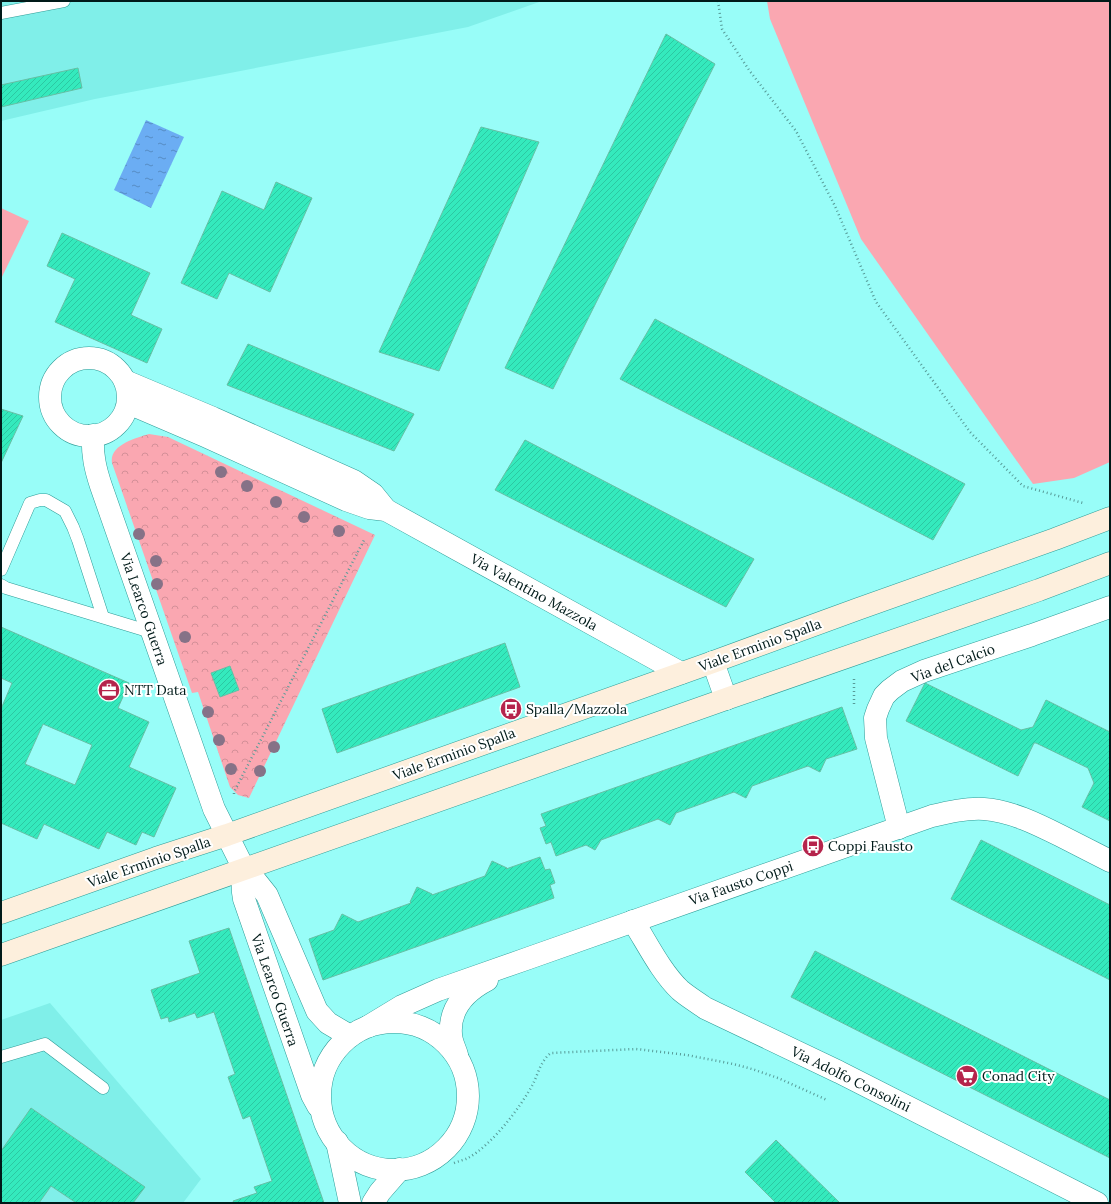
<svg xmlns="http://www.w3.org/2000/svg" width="1111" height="1204" font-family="Lora,serif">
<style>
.built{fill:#80efe9}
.park{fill:url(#park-crowns)}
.pitch{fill:#faa7b1}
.water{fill:url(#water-ripples)}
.building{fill:url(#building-hatch);stroke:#66bfa4;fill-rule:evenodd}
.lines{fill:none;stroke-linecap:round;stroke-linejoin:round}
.lane-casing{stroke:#2e9c97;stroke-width:13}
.street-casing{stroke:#2e9c97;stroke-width:23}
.secondary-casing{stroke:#2e9c97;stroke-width:23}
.path{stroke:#579b98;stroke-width:2.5;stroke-dasharray:1 3;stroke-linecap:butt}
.lane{stroke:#fff;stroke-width:12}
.street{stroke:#fff;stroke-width:22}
.secondary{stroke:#fdefdd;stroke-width:22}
.tree{fill:#867287}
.labels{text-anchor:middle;stroke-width:4;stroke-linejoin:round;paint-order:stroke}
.street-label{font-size:14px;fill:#001a19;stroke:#fff}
.poi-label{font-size:14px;fill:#001a19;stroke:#fff;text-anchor:start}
</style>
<defs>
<pattern id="park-crowns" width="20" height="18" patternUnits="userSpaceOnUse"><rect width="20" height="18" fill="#faa7b1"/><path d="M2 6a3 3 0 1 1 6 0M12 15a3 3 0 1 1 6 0" fill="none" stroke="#d48f98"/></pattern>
<pattern id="water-ripples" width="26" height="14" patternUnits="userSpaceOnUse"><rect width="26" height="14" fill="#6badf3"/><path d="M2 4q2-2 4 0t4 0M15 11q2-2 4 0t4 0" fill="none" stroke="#568cc4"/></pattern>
<pattern id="building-hatch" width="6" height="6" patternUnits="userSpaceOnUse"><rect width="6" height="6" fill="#34eabd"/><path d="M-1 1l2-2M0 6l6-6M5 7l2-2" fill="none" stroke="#2cc8a2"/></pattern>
</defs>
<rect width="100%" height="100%" fill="#98fdf8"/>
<g class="built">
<polygon points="1,1 542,1 468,27 95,99 1,121"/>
<polygon points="50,1003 201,1179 183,1203 1,1203 1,1020"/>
</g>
<path class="park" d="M149,434L168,437L375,535L249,798L238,795L230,787L198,692L192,693L112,463C109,445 136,438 149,434Z"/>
<g class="pitch">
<polygon points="767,1 1110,1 1110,462 1074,478 1033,484 861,239 770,19"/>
<polygon points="1,208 29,221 1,279"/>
</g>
<polygon class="water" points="146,120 184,137 151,208 114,190"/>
<g class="building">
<polygon points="666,34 715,64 553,389 505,368"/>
<polygon points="78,68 82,88 1,107 1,85"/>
<polygon points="481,127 539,142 439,371 379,352"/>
<polygon points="276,182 312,198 270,292 229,273 217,299 181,283 222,191 264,210"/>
<polygon points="62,233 150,273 131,315 162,329 147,363 55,322 75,279 47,266"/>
<polygon points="655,319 965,484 933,540 620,379"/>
<polygon points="248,344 414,414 394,451 227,385"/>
<polygon points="1,409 23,416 1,463"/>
<polygon points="525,440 754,559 726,607 495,490"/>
<path d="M1,627L129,683L118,708L149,722L129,767L176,788L154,837L142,832L136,845L107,832L99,849L44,824L37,839L1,823V709L12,683L1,678ZM43,724L92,745L75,785L25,764Z"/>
<polygon points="505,643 520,687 337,753 322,709"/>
<polygon points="230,666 239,690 220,697 211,673"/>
<polygon points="925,683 1021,730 1033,727 1046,700 1110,732 1110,765 1109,768 1110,772 1110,821 1082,807 1094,783 1088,768 1036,743 1034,743 1018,776 906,721"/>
<polygon points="842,707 857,749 826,759 820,772 808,766 752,786 746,798 734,792 676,813 670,825 658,819 601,840 595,850 586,845 556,856 551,842 546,844 540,828 546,826 541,814"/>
<polygon points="981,840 1110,905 1110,980 951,899"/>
<polygon points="540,857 545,870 550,869 555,883 550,885 554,898 323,980 309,939 334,930 342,914 358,922 411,903 410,902 417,887 432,894 432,895 485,876 492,861 507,868 506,869"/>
<polygon points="229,928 324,1203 234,1203 233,1201 257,1193 254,1187 272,1181 250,1116 243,1119 228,1077 235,1074 214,1012 197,1018 195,1013 169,1022 168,1017 161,1019 151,990 200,973 189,941"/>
<polygon points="815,951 1110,1100 1110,1158 791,997"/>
<polygon points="31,1108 145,1187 133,1203 75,1203 75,1202 51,1186 39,1203 1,1203 1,1151"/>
<polygon points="776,1140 840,1203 776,1203 745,1172"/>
</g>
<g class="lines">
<g class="lane-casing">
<g id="lane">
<polyline points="1,13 64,1"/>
<polyline points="1,570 30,503 40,500 46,500 65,511 73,527 78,540 103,617"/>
<polyline points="1,585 6,588 151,632"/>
<polyline points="1,1057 45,1044 103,1088"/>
</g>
</g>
<g class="street-casing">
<g id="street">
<circle cx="89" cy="397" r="39"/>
<polyline points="125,381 213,418 354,481 373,494 386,510"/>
<polyline points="128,403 205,436 346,500 369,508 386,510 681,673"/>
<path d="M93,435C92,454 95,468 101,486L214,809L244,869L255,880L267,895L317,1011L328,1023L350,1036"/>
<polyline points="713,662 726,699"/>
<polyline points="899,828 876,738 875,718 878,709 884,696 890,690 902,681 924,671 1032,635 1110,607"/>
<path d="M244,869C242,880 242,889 244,899L312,1095L318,1106"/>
<path d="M633,921C647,943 661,972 680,990C688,997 697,1002 705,1008L839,1072L1097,1203"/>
<circle cx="394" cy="1096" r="74"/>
<path d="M369,1026L402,1006L438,990L529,958L932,816C949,812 966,808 984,809C1011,811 1037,824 1061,836C1077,844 1094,853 1110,861"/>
<path d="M457,1055C455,1048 451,1041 451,1034C449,1008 466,991 487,980"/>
<polyline points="337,1142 350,1203"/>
<polyline points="373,1203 380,1192 400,1169"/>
</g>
</g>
<g class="secondary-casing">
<g id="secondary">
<polyline points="1,913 156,858 227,835 713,662 858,609 1055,539 1110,518"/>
<polyline points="1,955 726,699 1039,590 1110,563"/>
</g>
</g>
<g class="path">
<polyline points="718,1 722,29 749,70 796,131 835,206 876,302 970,432 1023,486 1083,503"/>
<polyline points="854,679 854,705"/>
<polyline points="234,794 234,792 364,540"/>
<path d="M454,1163C459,1161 464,1160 468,1158C492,1145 520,1108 533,1084C538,1074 541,1060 551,1053L636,1049L687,1055L733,1064L752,1069L778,1078L827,1100"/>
</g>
<use href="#lane" class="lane"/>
<use href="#street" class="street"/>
<use href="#secondary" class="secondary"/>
</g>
<g class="tree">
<circle cx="221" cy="472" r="6"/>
<circle cx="247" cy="486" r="6"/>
<circle cx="276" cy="502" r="6"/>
<circle cx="304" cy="517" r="6"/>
<circle cx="339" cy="531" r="6"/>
<circle cx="139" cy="534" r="6"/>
<circle cx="156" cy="561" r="6"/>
<circle cx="157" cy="584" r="6"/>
<circle cx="185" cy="637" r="6"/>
<circle cx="208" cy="712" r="6"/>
<circle cx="219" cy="740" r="6"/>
<circle cx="274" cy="747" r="6"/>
<circle cx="231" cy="769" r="6"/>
<circle cx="260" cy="771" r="6"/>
</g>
<defs>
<g id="office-disc" transform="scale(1.15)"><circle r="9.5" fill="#b5244c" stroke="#fff"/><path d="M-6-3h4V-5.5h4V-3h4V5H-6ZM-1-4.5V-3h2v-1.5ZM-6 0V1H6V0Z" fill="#fff"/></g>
<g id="bus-disc" transform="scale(1.15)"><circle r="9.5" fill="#b5244c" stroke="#fff"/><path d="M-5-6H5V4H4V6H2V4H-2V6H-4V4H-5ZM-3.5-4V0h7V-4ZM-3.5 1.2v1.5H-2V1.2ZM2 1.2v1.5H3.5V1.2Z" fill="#fff"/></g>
<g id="supermarket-disc" transform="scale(1.15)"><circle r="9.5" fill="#b5244c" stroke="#fff"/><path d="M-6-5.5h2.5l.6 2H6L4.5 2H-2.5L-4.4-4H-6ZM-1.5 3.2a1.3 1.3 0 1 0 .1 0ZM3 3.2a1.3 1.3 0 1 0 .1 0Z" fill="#fff"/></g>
</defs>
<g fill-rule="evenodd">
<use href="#office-disc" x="109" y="690"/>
<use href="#bus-disc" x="511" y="709"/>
<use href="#bus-disc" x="813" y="846"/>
<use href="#supermarket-disc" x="967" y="1076"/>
</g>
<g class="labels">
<g class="street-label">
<text transform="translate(534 592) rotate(29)" y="5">Via Valentino Mazzola</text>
<text transform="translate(144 609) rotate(71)" y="5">Via Learco Guerra</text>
<text transform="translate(760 645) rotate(-20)" y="5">Viale Erminio Spalla</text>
<text transform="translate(953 663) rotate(-20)" y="5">Via del Calcio</text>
<text transform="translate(454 754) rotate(-20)" y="5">Viale Erminio Spalla</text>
<text transform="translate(149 862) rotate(-19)" y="5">Viale Erminio Spalla</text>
<text transform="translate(741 883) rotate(-19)" y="5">Via Fausto Coppi</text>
<text transform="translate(275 990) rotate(71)" y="5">Via Learco Guerra</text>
<text transform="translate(851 1079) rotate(26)" y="5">Via Adolfo Consolini</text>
</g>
<g class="poi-label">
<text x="124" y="695">NTT Data</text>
<text x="526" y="714">Spalla/Mazzola</text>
<text x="828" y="851">Coppi Fausto</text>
<text x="982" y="1081">Conad City</text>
</g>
</g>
<rect width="1111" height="1204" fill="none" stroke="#001a19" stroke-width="4"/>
</svg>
